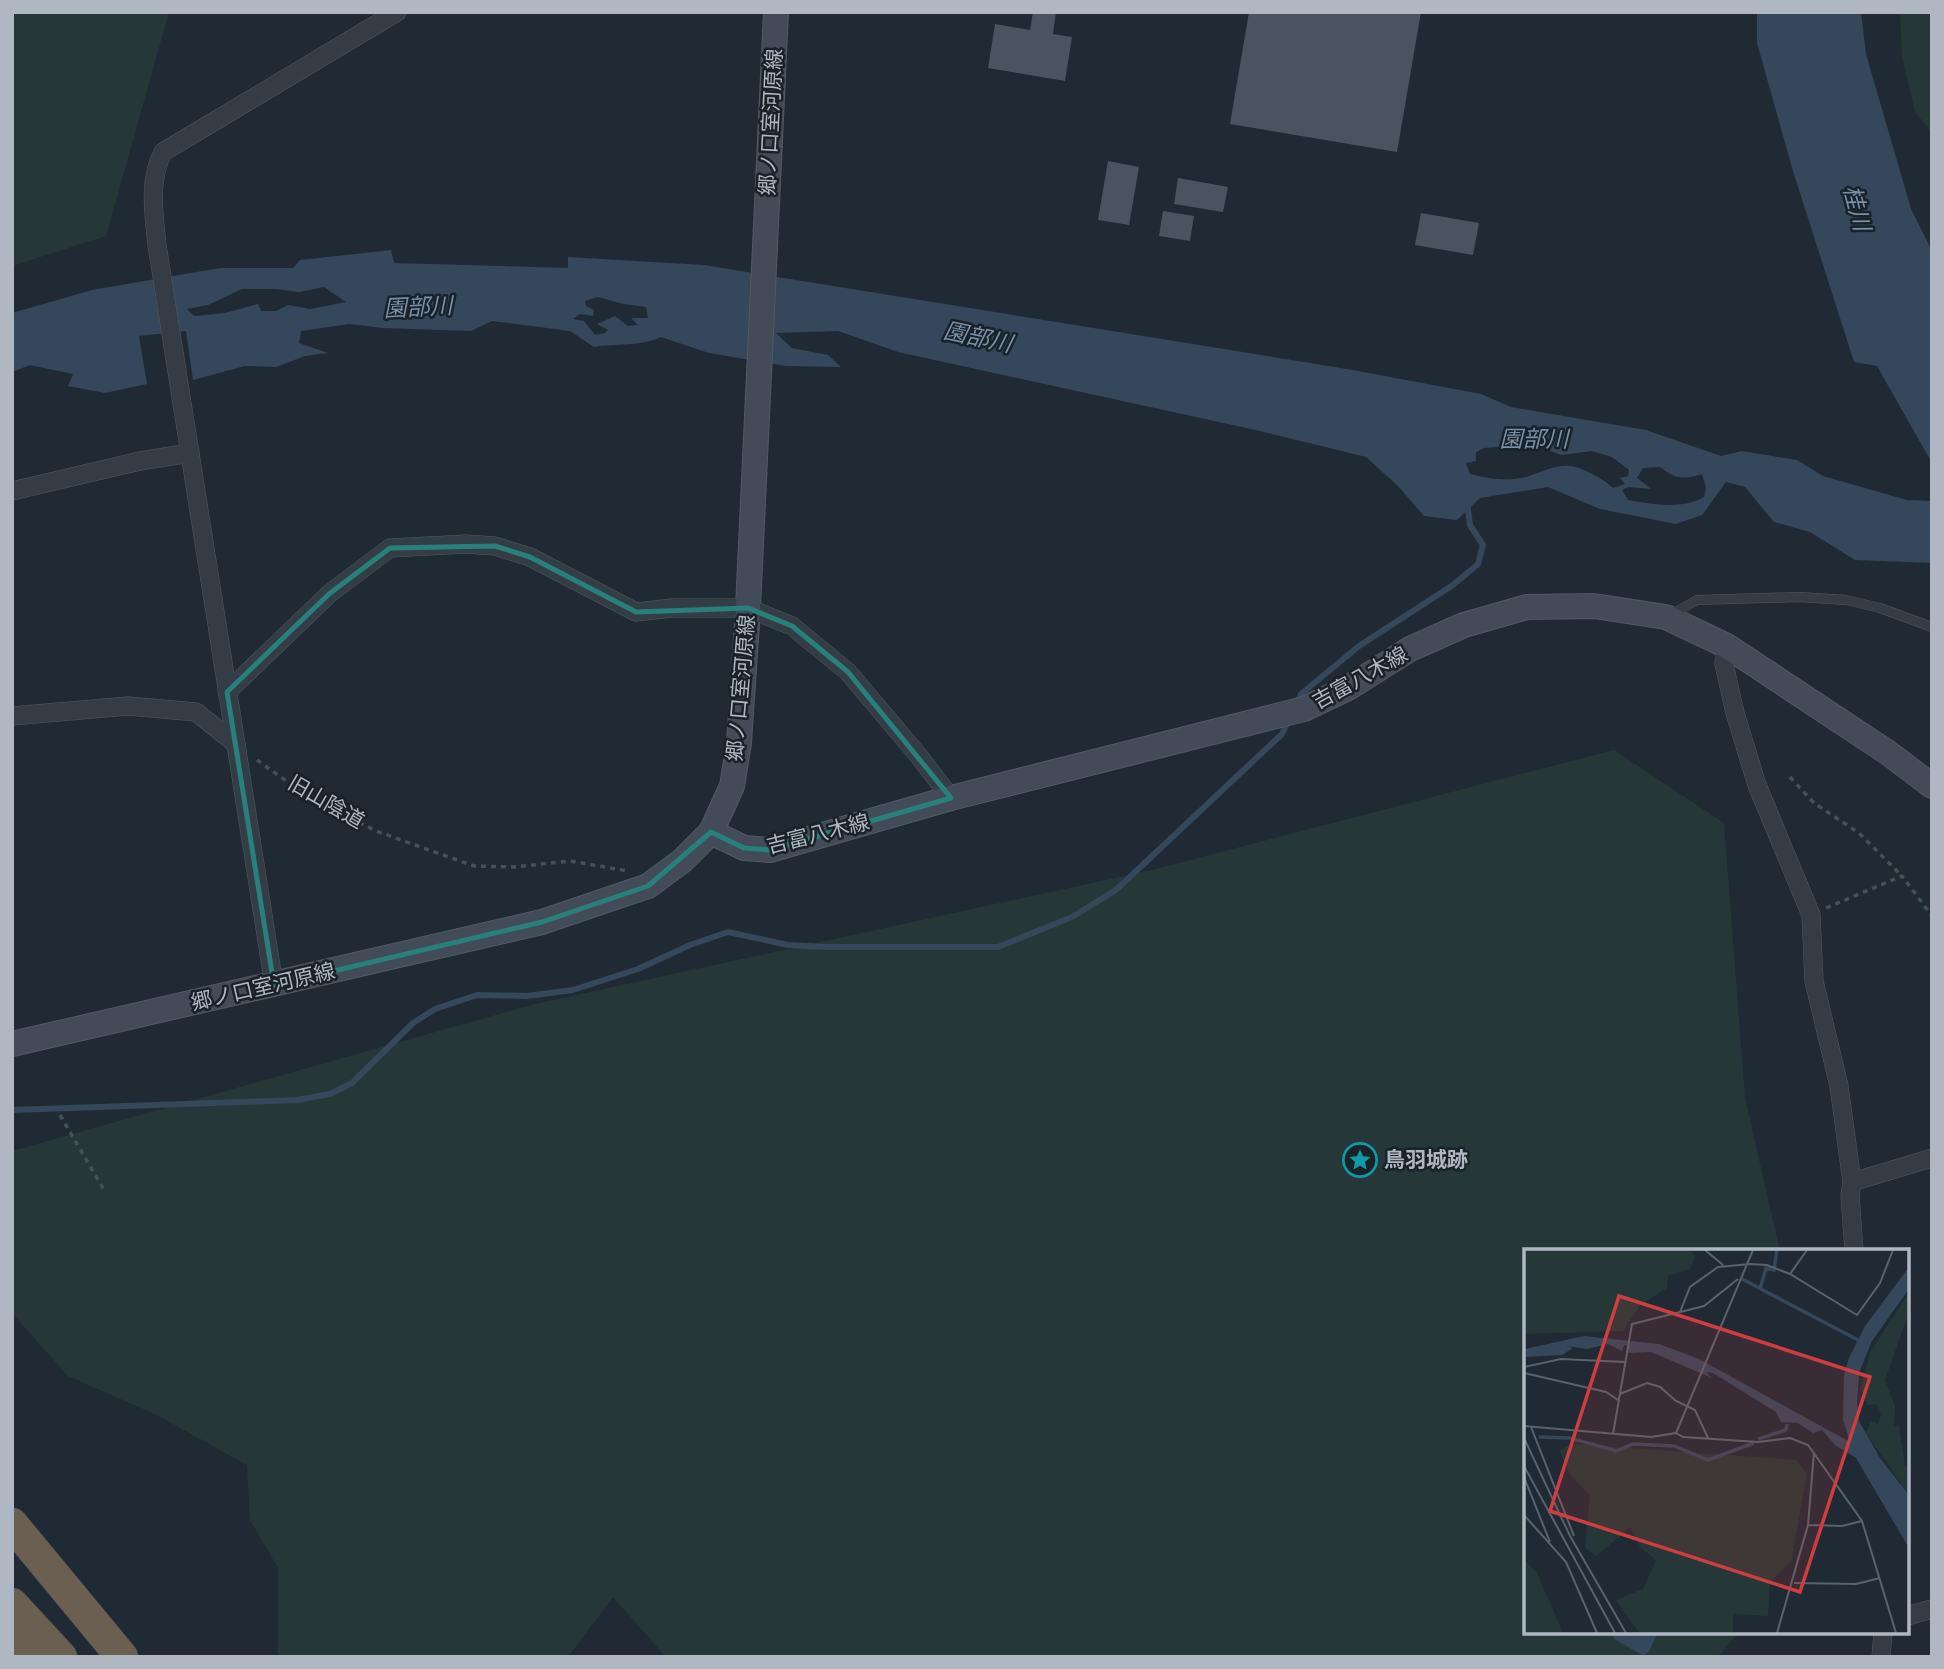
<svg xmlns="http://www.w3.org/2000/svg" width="1944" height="1669" font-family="'Golos Text','Noto Sans JP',sans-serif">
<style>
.green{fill:#253837}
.water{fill:#35475a;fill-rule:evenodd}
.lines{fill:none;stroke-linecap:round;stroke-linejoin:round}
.stream{stroke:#35475a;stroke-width:6}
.building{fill:#495460}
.lane-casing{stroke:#515a63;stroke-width:10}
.street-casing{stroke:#515a63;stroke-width:19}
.secondary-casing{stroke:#515a63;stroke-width:26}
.highway-casing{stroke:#3e474f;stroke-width:33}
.path{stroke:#425355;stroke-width:3.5;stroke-dasharray:5 5;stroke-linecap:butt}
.lane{stroke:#343c45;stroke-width:9}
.street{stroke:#343c45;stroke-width:18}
.secondary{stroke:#424b57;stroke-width:24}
.highway{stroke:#6a5f51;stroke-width:32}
.marked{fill:none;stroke:#27807b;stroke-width:5;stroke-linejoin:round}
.labels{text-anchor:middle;stroke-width:5;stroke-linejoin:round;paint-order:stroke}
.street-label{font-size:21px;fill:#aeb7c2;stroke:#192129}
.poi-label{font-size:21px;font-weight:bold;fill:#aeb7c2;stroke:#192129;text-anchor:start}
.water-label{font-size:23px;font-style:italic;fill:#788fa9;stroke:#192129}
.inset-river{fill:none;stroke:#35475a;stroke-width:3.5}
.inset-road{fill:none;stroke:#59626d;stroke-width:2}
.view{fill:#d03d3f;fill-opacity:0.15;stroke:#d03d3f;stroke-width:3.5}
.inset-edge{fill:none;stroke:#aeb7c2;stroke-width:3.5}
</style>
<rect width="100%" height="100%" fill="#202a34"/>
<g class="green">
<polygon points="12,12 169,12 106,236 12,266"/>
<polygon points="1900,12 1932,12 1932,133 1915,112 1902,57"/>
<polygon points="1614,750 1724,823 1745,1098 1780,1251 1526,1251 1526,1632 1739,1632 1718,1657 666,1657 613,1597 568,1657 278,1657 278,1568 250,1520 247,1465 157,1415 68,1376 12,1313 12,1151 535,1004 1152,870"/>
</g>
<g class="water">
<polygon points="1757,12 1861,12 1866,54 1911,209 1932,251 1932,463 1877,366 1854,362 1793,171 1757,43"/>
<path d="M391,250L394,263L568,268V257L704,265L1347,369L1481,394L1511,407L1646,430L1721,456L1742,451L1797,460L1823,476L1907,500L1932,501V563L1855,560L1810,532L1774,522L1745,487L1726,482L1702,515L1676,524L1600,509L1548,487L1480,498L1457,520L1424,516L1398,486L1366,457L1260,431L898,352L838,331L776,333L792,348L828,355L841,367L786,366L709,353L661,337C638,347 618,343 594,347L570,331L492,321L471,331L383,328L349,324L301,331L299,343L328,353L305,356L276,367L245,366L193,380L186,331L139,336L147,384L105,393L68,386L73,374L30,365L12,372V313L92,290L220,268H293L300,260ZM324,287L346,302L310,309L288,305L276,311H261L258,304L225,313L194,316L187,309L208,305L242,289H275L299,292ZM598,297L623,304L646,307L648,318H631L638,325L628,326L615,316L597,324L608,330L605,333L595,335L584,321L573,319L580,314L593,316L594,310L586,306L585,301ZM1533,444L1561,455L1592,451L1612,457L1629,470L1628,476L1620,478L1625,484L1613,488C1605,480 1582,467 1571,466C1557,464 1541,472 1529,476C1511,482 1488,479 1470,474L1466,463L1476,461V452L1484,448ZM1660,467C1675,479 1684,480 1702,474L1706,488L1704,497C1682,510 1651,504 1628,500L1622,490L1628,487L1651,489L1637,478L1643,468Z"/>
<polygon points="1612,1632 1658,1632 1649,1652 1644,1656 1614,1639"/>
</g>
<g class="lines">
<g class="stream">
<polyline points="1297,703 1301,694 1359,646 1453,585 1478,564 1483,545 1470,525 1467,501"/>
<polyline points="12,1110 297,1100 330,1094 352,1083 413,1023 435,1009 477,995 527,996 573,990 638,969 690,945 728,932 788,945 826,947 998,947 1072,917 1116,890 1282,734 1289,719"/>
</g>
</g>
<g class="building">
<polygon points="1033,12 1056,12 1053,34 1072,37 1065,81 988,68 995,24 1030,30"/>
<polygon points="1249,12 1421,12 1397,152 1230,124"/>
<polygon points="1108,161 1139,167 1129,225 1098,220"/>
<polygon points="1178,178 1228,187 1223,212 1174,204"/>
<polygon points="1163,211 1194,216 1190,241 1159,236"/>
<polygon points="1421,213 1479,223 1473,255 1415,245"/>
</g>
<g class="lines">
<g class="lane-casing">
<polyline id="lane" points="1669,616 1697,600 1800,597 1846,600 1880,608 1932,627"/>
</g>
<g class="street-casing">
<g id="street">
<polyline points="12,491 140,461 190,453"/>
<polyline points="1727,646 1724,664 1735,713 1757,785 1811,915 1814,981 1839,1086 1852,1182 1850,1195 1854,1251"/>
<polyline points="227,692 329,594 390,548 466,544 495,546 530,557 636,612 672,608 748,608 792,626 848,672 918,755 951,798"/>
<polyline points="12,716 128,706 196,712 236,744"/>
<path d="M274,985L157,245C154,214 148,181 163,152L397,12"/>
<polyline points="1852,1182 1932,1158"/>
<polyline points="1907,1616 1932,1609"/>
<polyline points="1881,1657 1883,1632"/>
</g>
</g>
<g class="secondary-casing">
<g id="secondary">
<polyline points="711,832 744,848 770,850 951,798 1304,709 1348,688 1410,649 1464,625 1527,607 1594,606 1666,617 1727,646 1887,752 1932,786"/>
<polyline points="12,1044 542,922 648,886 682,861 711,832 732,786 739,743 748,608 776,12"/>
</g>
</g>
<g class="highway-casing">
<g id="highway">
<polyline points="12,1524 122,1657"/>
<polyline points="12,1604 61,1657"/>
<polyline points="12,1642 26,1657"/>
</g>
</g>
<g class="path">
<polyline points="257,760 306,795 376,831 474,866 514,867 570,861 628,871"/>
<polyline points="1790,777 1814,803 1859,833 1902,876"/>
<polyline points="1826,908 1902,876 1932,916"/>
<polyline points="60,1115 104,1190"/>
</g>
<use href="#lane" class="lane"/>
<use href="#street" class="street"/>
<use href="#secondary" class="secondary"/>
<use href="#highway" class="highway"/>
</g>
<path class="marked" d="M495,546L530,557L636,612L748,608L792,626L848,672L951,798L770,850L744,848L711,832L648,886L542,922L274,985L227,692L329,594L390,548Z"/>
<defs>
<g id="sight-ring" transform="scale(1.75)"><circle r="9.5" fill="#192129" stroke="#0f9aa8" stroke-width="1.5"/><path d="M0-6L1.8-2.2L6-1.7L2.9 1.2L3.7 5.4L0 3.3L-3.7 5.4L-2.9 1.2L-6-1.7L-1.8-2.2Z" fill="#0f9aa8"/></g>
</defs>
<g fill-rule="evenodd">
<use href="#sight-ring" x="1360" y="1160"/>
</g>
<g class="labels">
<g class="street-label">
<text transform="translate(771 122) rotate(-87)" y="7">郷ノ口室河原線</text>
<text transform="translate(1360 678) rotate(-29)" y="7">吉富八木線</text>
<text transform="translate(741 688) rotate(-85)" y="7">郷ノ口室河原線</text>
<text transform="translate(326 802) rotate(30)" y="7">旧山陰道</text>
<text transform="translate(818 834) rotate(-14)" y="7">吉富八木線</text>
<text transform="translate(263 987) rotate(-13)" y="7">郷ノ口室河原線</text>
</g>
<g class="poi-label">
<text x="1384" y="1167">鳥羽城跡</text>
</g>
<g class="water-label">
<text transform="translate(1857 208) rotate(75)" y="8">桂川</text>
<text transform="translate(418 307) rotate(-3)" y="8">園部川</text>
<text transform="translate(978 337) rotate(12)" y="8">園部川</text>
<text x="1534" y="447">園部川</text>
</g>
</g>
<g transform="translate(1524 1249)">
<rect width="385" height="385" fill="#202a34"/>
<path d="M0,1H165L172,6L166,20L144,27L143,39L116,56L99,82L0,85ZM385,44V63L361,131L371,157L370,177L375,178L381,216L385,217V246L342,184L347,172L354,175L357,166L353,155L343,156L337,141L346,103ZM48,195L272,211L283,225L271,291L268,311L246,333L244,367L209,365V384H115L92,351L119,340L132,311L116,298L107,278L72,307L61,299L66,246L47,227L39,210L36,201ZM0,311L12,322L39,384H0Z" fill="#253837"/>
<path d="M385,18V40L348,92L335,124L333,154L335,172L356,209L385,246V299L332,209L311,196L298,181L289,184L274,174L257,173L252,163L189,124L182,123L188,129L127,103L104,104L105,97L100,96L98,102L84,95L63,100L43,97L49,99L38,106L0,108L1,100L60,87L135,95L175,110L326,193L319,171L320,126L325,109L341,77Z" fill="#35475a"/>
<path class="inset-river" d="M218,30L334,91M236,40L242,19L250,21L253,1M15,188L46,189L92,202L109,195L150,197L184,211L230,194M234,190L262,181L263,175"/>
<path class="inset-road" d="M181,1L199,16M266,25L283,1M156,63L166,38L194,18L227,15L243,16L266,25L333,66L356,34L369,1M0,118L37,110L101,113M0,124L82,143L94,151M96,145L123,134L136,138L152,152L171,161L184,189M0,177L127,188L152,184L229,1M7,178L50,287M152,184L159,188L234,193L266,189L284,196L338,272L372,384M89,185L108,75L180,57L214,30M0,189L46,287L102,384M0,217L91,384M0,228L26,293M0,266L42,313L73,384M284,276L318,277L338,272M270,334L332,335L356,329M253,384L284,276L290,203"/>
<path class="view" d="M95,47L346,128L276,343L26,262Z"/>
<rect width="385" height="385" class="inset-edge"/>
</g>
<rect width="1944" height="1669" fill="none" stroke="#aeb7c2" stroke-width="28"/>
</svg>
